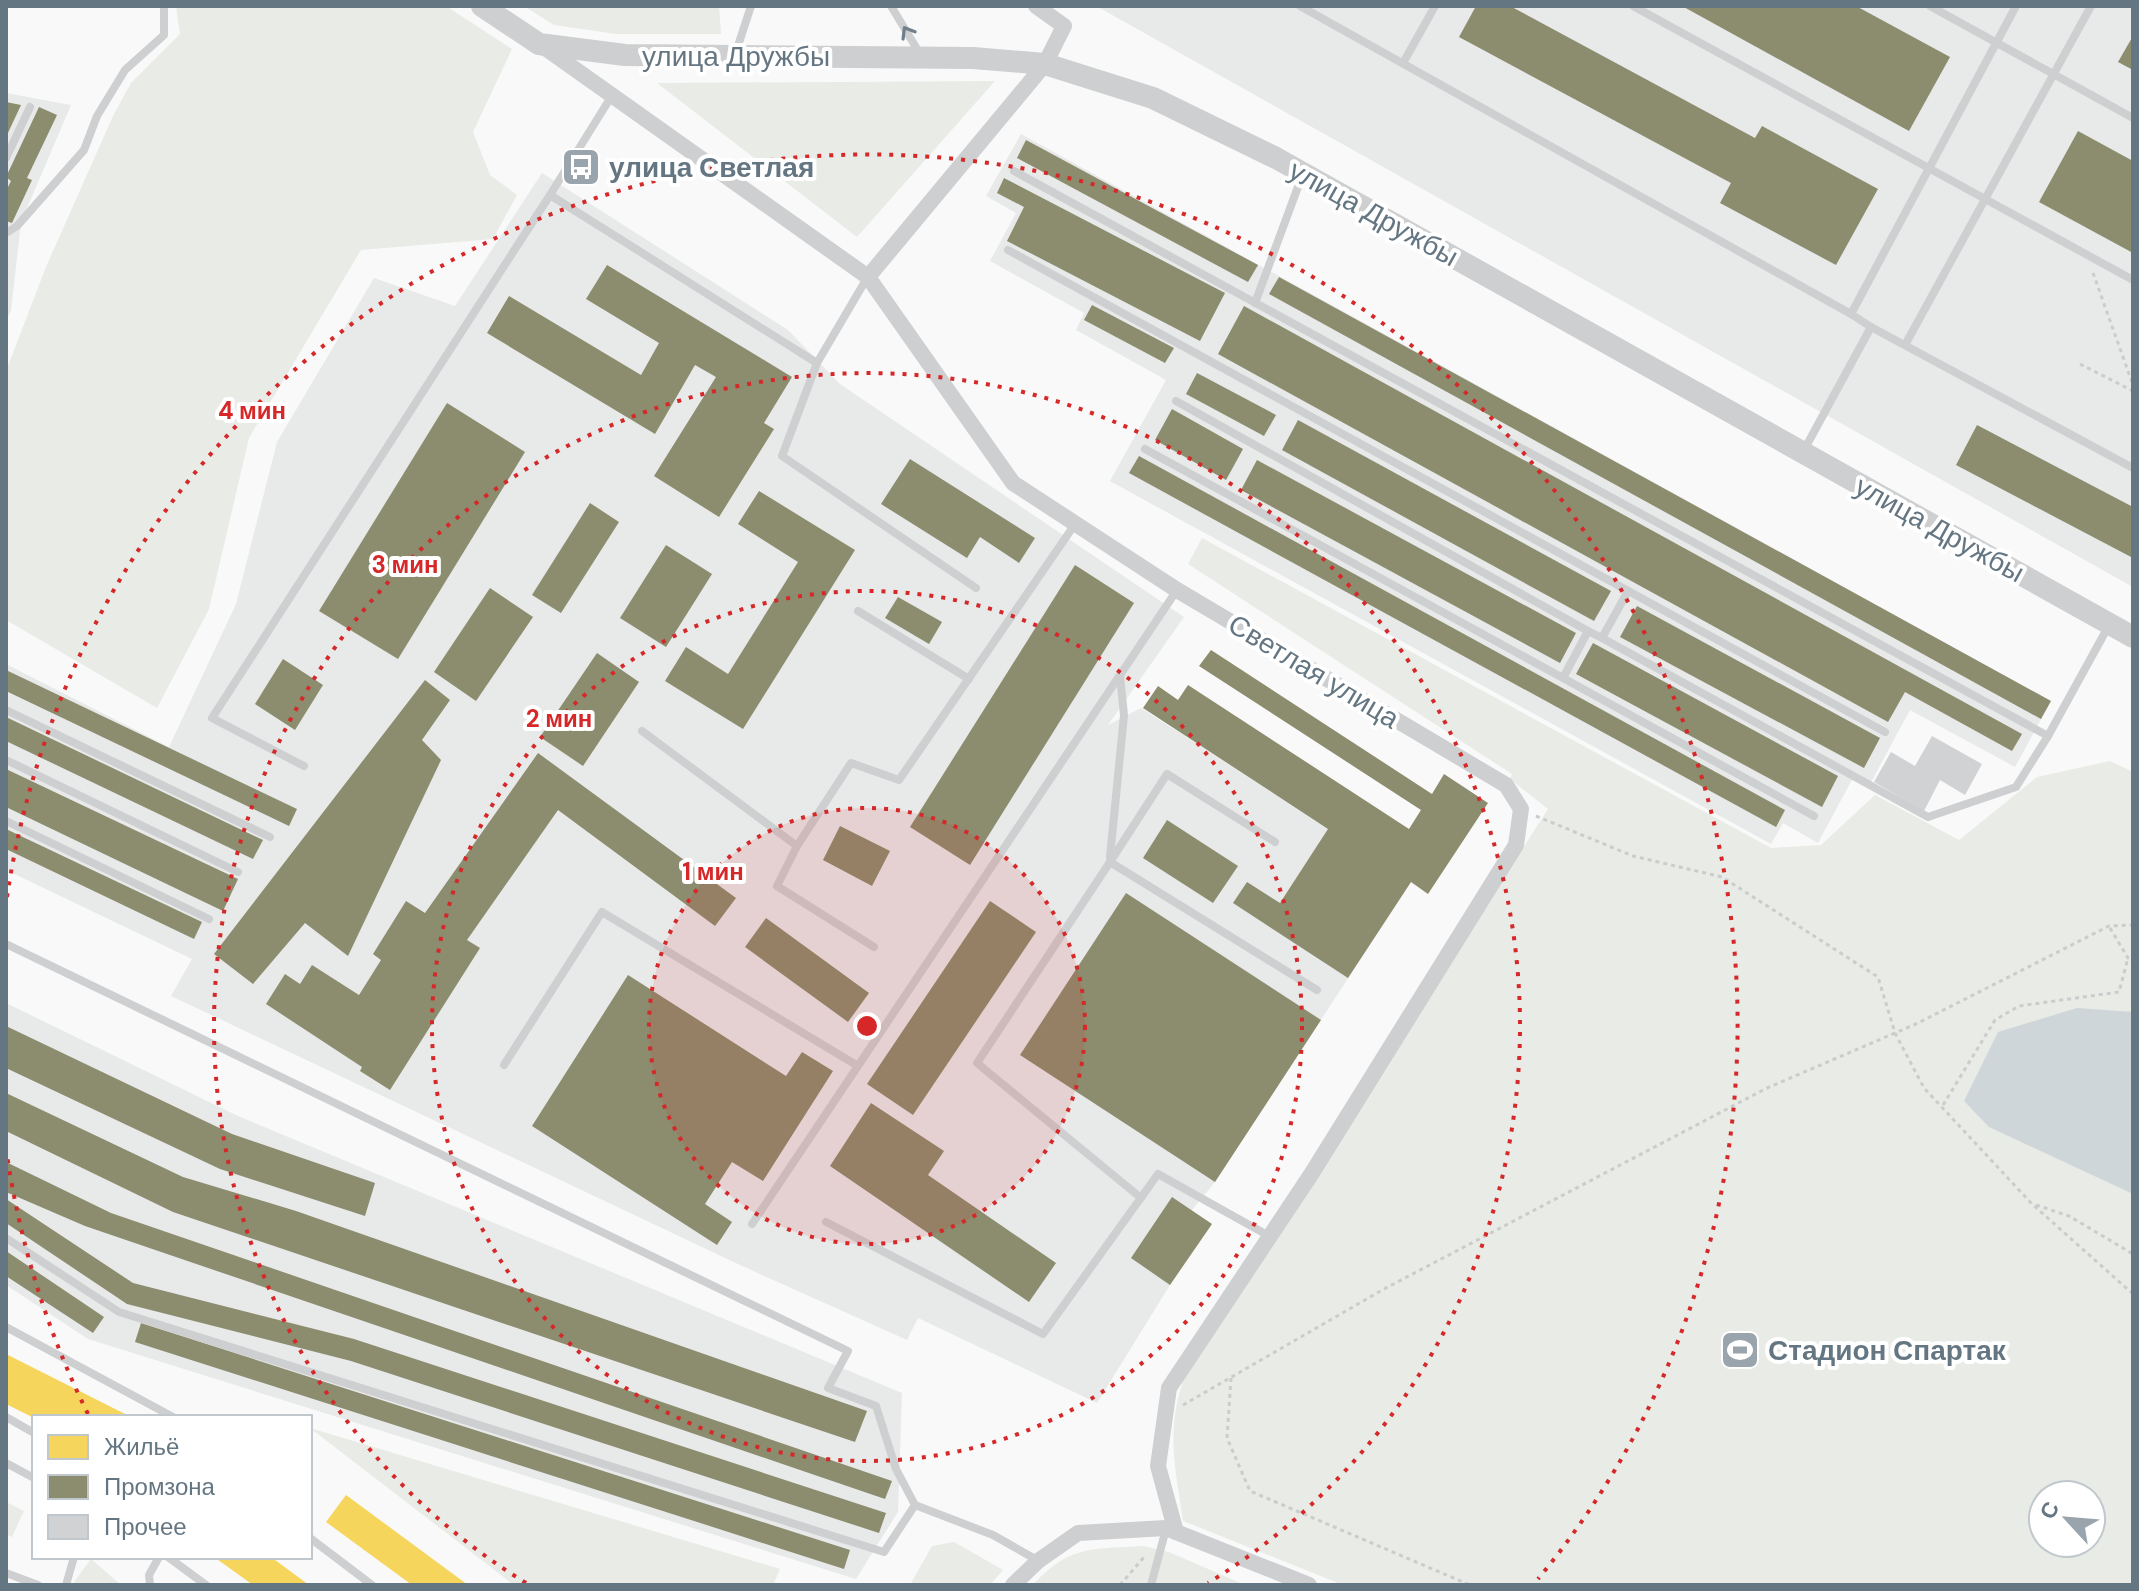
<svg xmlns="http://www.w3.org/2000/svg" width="2139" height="1591" font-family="'DM Sans',sans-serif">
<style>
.built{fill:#e8e9e9}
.green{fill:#e8ebe6;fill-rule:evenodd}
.water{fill:#ced6d9}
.homes{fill:#f6d55c}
.industry{fill:#8c8c6e}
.building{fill:#d0d2d3}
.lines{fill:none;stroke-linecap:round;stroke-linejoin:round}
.path{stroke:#cbcccd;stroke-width:3;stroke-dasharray:4 4;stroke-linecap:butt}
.service{stroke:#cecfd0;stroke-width:8}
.minor{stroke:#cecfd0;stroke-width:16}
.tertiary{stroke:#cecfd0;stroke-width:22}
.oneway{stroke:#707f8b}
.ring{fill:none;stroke:#d62828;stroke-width:4;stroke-dasharray:4 8}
.labels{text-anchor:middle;stroke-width:8;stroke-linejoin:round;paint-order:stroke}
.street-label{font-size:28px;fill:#657683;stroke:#fff}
.poi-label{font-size:28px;font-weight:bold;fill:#657683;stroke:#fff;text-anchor:start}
.centre{fill:#d62828;stroke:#fff;stroke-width:4}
.ring-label{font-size:24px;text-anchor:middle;font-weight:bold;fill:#d62828;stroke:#fff;stroke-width:8;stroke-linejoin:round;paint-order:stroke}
</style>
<rect width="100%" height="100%" fill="#f9f9f9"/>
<g class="built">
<polygon points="1096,6 2133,6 2133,587"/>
<polygon points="6,93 71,105 21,222 11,311 6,320"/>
<polygon points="1021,134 2051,701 2015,767 1910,710 1870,784 1854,776 1818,843 1783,823 1771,844 1110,481 1166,380 1076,330 1084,313 990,261 1016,213 986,196"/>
<polygon points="542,173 788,330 840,384 1184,617 1108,725 1141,708 1411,882 1215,1182 1192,1210 1170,1285 1097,1403 918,1318 907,1340 740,1265 171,996 192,959 6,870 6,664 169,747 236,604 277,442 374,278 455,306"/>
<polygon points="6,1003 238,1116 902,1393 898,1512 856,1579 88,1339 6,1285"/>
</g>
<g class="green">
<polygon points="176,6 446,6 512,49 473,132 490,175 517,195 493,239 361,250 249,438 209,609 157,708 6,620 6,371 46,267 113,116 131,83 180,34"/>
<polygon points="524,6 719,6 721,34 616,34 554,25"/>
<polygon points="995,81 857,237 657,83"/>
<path d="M1202,538L1771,848L1821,845L1875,795L1959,840L2037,777L2110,761L2133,772V1585H1343L1183,1521C1174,1460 1165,1426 1188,1367L1548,809L1510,779L1512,774L1188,564ZM2043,1495H2091V1543H2043Z"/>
<polygon points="310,1428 780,1569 773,1585 514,1585"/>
<polygon points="6,1502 24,1511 12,1537 6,1534"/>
<polygon points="954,1542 1003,1570 990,1585 910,1585 932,1546"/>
<path d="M1143,1546L1169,1552L1245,1585H1033C1069,1545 1094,1549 1143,1546Z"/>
<polygon points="91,1559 121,1585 76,1585 74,1582"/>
</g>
<polygon class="water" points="2077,1008 2133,1012 2133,1194 1989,1127 1964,1101 1998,1032"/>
<g class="homes">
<polygon points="6,1354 127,1415 126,1417 34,1418 6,1404"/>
<polygon points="346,1495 468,1585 412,1585 326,1522"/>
<polygon points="214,1557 271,1557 309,1585 253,1585"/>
</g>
<g class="industry">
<polygon points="1476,6 1510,6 1755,138 1762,126 1878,189 1836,265 1720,203 1731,183 1459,37"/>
<polygon points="1682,6 1856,6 1950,57 1909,131"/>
<polygon points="2133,36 2133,70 2118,62"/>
<polygon points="6,102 21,105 6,137"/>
<polygon points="39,107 57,115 27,178 32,180 12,223 6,221 6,191 11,181 6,177"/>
<polygon points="2078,131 2133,161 2133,253 2039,202"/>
<polygon points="1026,140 1258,265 1248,282 1017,158"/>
<polygon points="1004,178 1225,293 1200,341 1007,241 1024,207 997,193"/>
<polygon points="607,265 792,377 764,423 774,429 719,517 654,476 716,377 695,365 655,434 487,333 509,296 641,375 659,343 586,299"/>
<polygon points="1279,277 2051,701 2041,719 1269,294"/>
<polygon points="1092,305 1174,348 1165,363 1084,320"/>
<polygon points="1244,306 2022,734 2012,751 1905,692 1888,722 1218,354"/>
<polygon points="1197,373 1276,415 1264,436 1186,394"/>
<polygon points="447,403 525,452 398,659 319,611"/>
<polygon points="1172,409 1243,449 1226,480 1155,440"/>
<polygon points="1298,420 1611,591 1594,621 1282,450"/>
<polygon points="1977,425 2133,507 2133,558 1956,465"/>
<polygon points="1139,456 1785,810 1776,827 1129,473"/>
<polygon points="910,459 1035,538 1019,563 980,537 967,558 881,504"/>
<polygon points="1257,460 1576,633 1560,663 1241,490"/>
<polygon points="759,491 855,550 743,729 665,681 686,647 728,674 798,562 738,524"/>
<polygon points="590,503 619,522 561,613 532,595"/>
<polygon points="666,545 712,574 666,647 620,618"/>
<polygon points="1075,565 1134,603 970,865 910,827"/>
<polygon points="490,588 533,617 476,701 434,672"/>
<polygon points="898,597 942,622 929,644 885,618"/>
<polygon points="1637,606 1880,738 1864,768 1620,637"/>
<polygon points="1593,643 1838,776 1822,807 1576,674"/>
<polygon points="1211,650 1432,794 1444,774 1488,803 1428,894 1411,882 1348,978 1233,903 1247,882 1280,903 1328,829 1143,708 1158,686 1178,700 1188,685 1409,829 1421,810 1199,666"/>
<polygon points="597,653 639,682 583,766 540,737"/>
<polygon points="283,659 323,685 295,730 255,704"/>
<polygon points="6,670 297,809 289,826 6,691"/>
<polygon points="425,680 450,700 422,740 441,760 348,956 305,923 253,984 214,954"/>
<polygon points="6,717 263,840 253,859 6,741"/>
<polygon points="538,753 736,898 715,926 558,810 467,940 480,948 390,1090 360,1071 362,1067 266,1004 285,974 300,984 312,965 359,995 381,960 373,954 406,901 425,913"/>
<polygon points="6,769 238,879 223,911 6,807"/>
<polygon points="1167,820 1238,866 1213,903 1143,858"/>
<polygon points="840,826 890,851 872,886 823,860"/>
<polygon points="6,829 202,922 194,939 6,849"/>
<polygon points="1126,893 1321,1020 1215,1182 1020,1055"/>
<polygon points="990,901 1036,932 913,1115 867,1084"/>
<polygon points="766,918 869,993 848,1022 745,947"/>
<polygon points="628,975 786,1076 802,1052 833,1071 763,1181 732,1162 705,1204 732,1222 717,1245 532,1126"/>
<polygon points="6,1026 232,1134 375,1183 365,1216 220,1169 6,1068"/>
<polygon points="6,1093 183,1177 296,1211 867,1411 855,1442 173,1212 6,1131"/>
<polygon points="871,1103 944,1151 928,1175 1056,1263 1029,1302 830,1166"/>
<polygon points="6,1162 111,1213 892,1481 885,1499 85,1226 6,1192"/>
<polygon points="1172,1197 1212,1224 1170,1285 1131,1258"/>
<polygon points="6,1199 133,1283 354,1339 886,1513 879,1533 351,1361 127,1304 6,1223"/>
<polygon points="6,1251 104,1317 93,1333 6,1276"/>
<polygon points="141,1323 850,1550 844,1569 135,1342"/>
</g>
<polygon class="building" points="1932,736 1982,764 1965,795 1940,780 1924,811 1874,782 1891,752 1915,766"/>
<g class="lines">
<g class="path">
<polyline points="2093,273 2133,385"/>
<polyline points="2080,364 2133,391"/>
<polyline points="1536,816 1633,856 1722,877 1878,977 1895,1033 1924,1088 2032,1204 2133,1294"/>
<polyline points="2110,928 2128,958 2133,960"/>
<polyline points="1943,1105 1995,1020 2019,1006 2119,992 2128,958"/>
<polyline points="2036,1205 2069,1216 2133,1254"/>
<polyline points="1231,1378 1227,1438 1250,1491 1470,1585"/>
<polyline points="1183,1405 1384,1289 1767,1088 1916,1024 2109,926 2133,925"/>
<polyline points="1120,1585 1145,1556"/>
</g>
<g class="service">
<polyline points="891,6 920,54"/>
<polyline points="1300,6 1851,314"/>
<polyline points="1633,6 2133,280"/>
<polyline points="1930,6 2133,118"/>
<polyline points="735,55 751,6"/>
<polyline points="1403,63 1435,6"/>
<polyline points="611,97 550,195 817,363 867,278"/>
<polyline points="6,158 30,107"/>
<polyline points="1014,171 2048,736 2108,627"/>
<polyline points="6,233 17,226 84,150 97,116 125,70 164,35 164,6"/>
<polyline points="1008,250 1885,732"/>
<polyline points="1255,303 1302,176"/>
<polyline points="1871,327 1851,314 2016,6"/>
<polyline points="1905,345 2091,6"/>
<polyline points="817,363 782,456 976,588"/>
<polyline points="1176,401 1588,631"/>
<polyline points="1145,449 1563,678"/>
<polyline points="1803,452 1871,327 2133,468"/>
<polyline points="1628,591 1602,638 1588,631 1563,678 1814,816"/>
<polyline points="858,611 969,679"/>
<polyline points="1602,638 1928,817 2016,787 2048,736"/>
<polyline points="6,710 270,837"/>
<polyline points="642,731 797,846 851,763 899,780 1075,524"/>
<polyline points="6,760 238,872"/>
<polyline points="304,766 212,718 550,195"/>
<polyline points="6,821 209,919"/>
<polyline points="797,846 777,886 874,947"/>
<polyline points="1110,857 1124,715 1120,676"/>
<polyline points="1110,862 1167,774 1275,842"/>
<polyline points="6,944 848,1351 828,1388 876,1406 896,1469 915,1505 993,1535 1037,1560"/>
<polyline points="504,1065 602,912 858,1066"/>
<polyline points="1141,1198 977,1063 1110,862 1317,990"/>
<polyline points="826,1222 1043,1334 1158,1174 1269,1236"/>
<polyline points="752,1224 1177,590"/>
<polyline points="6,1238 119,1312 884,1552 915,1505"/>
<polyline points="6,1327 173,1417"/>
<polyline points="6,1417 34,1433"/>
<polyline points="6,1463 34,1478"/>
<polyline points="310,1538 372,1585"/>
<polyline points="168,1557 206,1585"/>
<polyline points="6,1573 38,1585"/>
<polyline points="66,1585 74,1557"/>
<polyline points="150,1585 149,1575 159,1557"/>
<polyline points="1151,1585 1166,1529"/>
</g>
<g class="minor">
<polyline points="541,45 868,277 1013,483 1177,590 1506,785 1521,809 1516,845 1312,1173 1169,1388 1158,1466 1176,1532"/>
<polyline points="868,277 1045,64 1064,26 1036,6"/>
<polyline points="1013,1585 1038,1561 1078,1533 1166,1528 1309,1585"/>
</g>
<polyline class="tertiary" points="482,6 539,44 625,55 973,58 1045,64 1153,98 1276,158 2133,637"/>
</g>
<defs><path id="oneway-chevron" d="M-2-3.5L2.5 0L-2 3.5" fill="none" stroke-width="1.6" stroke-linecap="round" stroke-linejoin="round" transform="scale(2)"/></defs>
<use class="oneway" href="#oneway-chevron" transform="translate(907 32) rotate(-121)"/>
<circle cx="867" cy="1026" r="218" fill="#d62828" fill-opacity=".12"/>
<g class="ring">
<circle cx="867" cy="1026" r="218"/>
<circle cx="867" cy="1026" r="435"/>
<path d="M526 1583A653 653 0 1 1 1208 1583"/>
<path d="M88 1414A870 870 0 0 1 7 1155M7 897A870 870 0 1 1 1538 1579"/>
</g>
<defs>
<g id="bus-square" transform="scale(2)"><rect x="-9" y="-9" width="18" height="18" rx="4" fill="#99a4ac" stroke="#fff"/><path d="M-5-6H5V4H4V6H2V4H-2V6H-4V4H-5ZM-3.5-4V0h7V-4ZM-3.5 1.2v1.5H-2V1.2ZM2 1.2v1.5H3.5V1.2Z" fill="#fff"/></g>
<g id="stadium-square" transform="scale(2)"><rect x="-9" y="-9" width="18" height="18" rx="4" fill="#99a4ac" stroke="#fff"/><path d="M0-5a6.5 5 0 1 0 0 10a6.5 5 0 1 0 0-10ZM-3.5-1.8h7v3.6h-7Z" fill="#fff"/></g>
</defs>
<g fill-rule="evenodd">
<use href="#bus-square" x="581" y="167"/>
<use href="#stadium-square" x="1740" y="1350"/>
</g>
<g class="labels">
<g class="street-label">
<text x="736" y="66">улица Дружбы</text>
<text transform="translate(1374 213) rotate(29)" y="10">улица Дружбы</text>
<text transform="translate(1940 529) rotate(29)" y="10">улица Дружбы</text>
<text transform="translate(1314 671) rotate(31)" y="10">Светлая улица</text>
</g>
<g class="poi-label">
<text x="609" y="177">улица Светлая</text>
<text x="1768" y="1360">Стадион Спартак</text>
</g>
</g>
<circle cx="867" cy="1026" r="12" class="centre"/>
<g class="ring-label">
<text x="252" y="419">4 мин</text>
<text x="405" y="573">3 мин</text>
<text x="559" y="727">2 мин</text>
<text x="713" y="880">1 мин</text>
</g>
<rect width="2139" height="1591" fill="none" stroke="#657683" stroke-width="16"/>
<rect x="32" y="1415" width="280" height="144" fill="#ffffff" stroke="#c1c8cd" stroke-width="2"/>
<rect x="48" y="1435" width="40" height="24" fill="#f6d55c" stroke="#c1c8cd" stroke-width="2"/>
<text x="104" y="1455" font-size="24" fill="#657683">Жильё</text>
<rect x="48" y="1475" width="40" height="24" fill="#8c8c6e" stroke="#c1c8cd" stroke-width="2"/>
<text x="104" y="1495" font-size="24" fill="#657683">Промзона</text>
<rect x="48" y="1515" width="40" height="24" fill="#d0d2d3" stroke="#c1c8cd" stroke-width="2"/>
<text x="104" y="1535" font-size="24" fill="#657683">Прочее</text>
<g transform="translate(2067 1519) rotate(296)"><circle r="38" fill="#ffffff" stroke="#c1c8cd" stroke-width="2"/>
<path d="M0-6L14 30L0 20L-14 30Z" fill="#99a4ac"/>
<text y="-12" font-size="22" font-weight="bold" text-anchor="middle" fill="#657683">С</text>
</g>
</svg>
